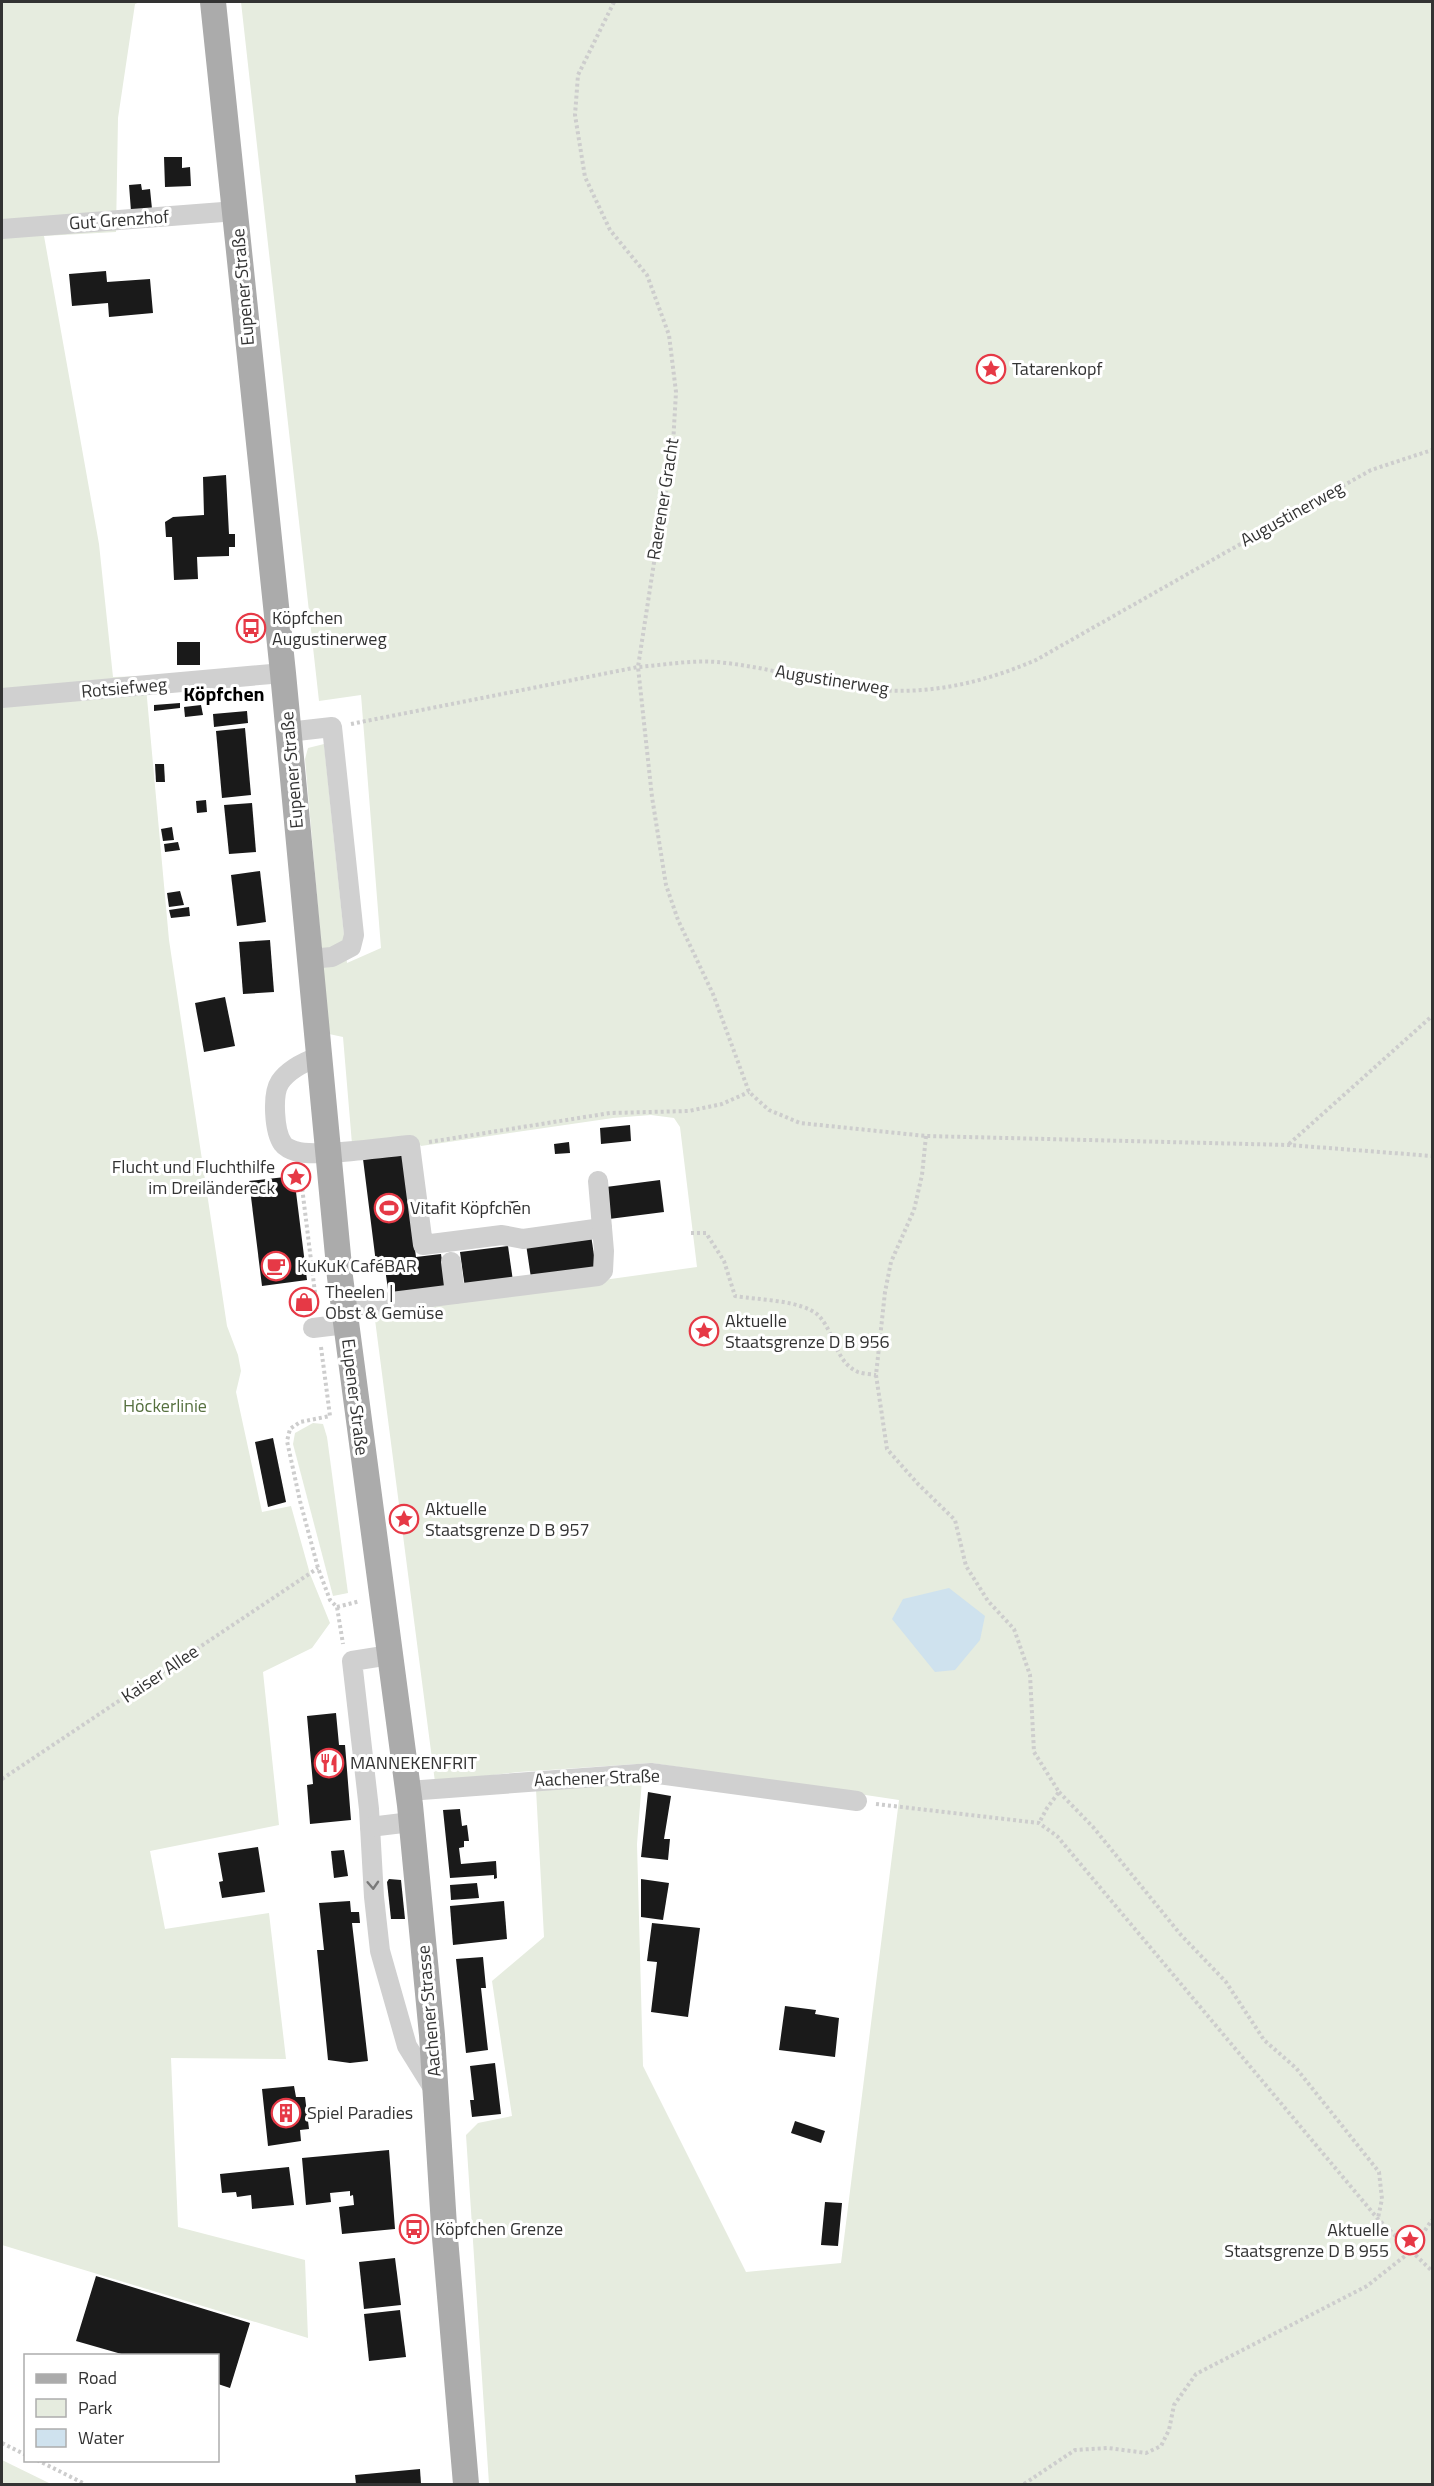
<svg xmlns="http://www.w3.org/2000/svg" width="1434" height="2486" font-family="'Titillium Web',sans-serif">
<style>
.green{fill:#e6ecdf}
.water{fill:#cfe2ee}
.building{fill:#1a1a1a}
.lines{fill:none;stroke-linecap:round;stroke-linejoin:round}
.path{stroke:#cdcdcd;stroke-width:4;stroke-dasharray:3 3;stroke-linecap:butt}
.minor{stroke:#d0d0d0;stroke-width:20}
.major{stroke:#ababab;stroke-width:26}
.oneway{stroke:#7a7a7a}
.labels{text-anchor:middle;stroke-width:6;stroke-linejoin:round;paint-order:stroke}
.street-label{font-size:18px;fill:#333;stroke:#fff}
.poi-label{font-size:18px;fill:#333;stroke:#fff;text-anchor:start}
.park-label{font-size:18px;fill:#56703f;stroke:#fff}
.neighbourhood-label{font-size:20px;font-weight:bold;fill:#000;stroke:#fff}
</style>
<rect width="100%" height="100%" fill="#fff"/>
<g class="green">
<polygon points="2,2 140,2 135,4 118,118 116,232 44,236 99,544 113,677 145,676 169,940 227,1326 238,1355 241,1371 236,1392 262,1512 291,1506 310,1574 330,1623 312,1648 263,1672 279,1825 150,1851 165,1929 269,1913 286,2059 171,2058 178,2227 305,2260 308,2338 2,2245"/>
<polygon points="241,2 1432,2 1432,2484 489,2484 466,2135 478,2123 512,2116 492,1981 544,1937 536,1789 642,1780 637,1844 643,2066 746,2272 841,2263 899,1800 652,1763 519,1772 435,1782 374,1312 697,1267 680,1127 674,1118 651,1115 613,1118 421,1146 415,1139 352,1144 343,1037 329,1034 305,759 308,748 324,744 347,963 381,948 361,695 319,701"/>
<polygon points="313,1423 323,1424 327,1437 348,1593 333,1596 293,1444 295,1433"/>
<polygon points="2,2460 51,2484 2,2484"/>
</g>
<polygon class="water" points="949,1588 985,1616 980,1640 955,1670 935,1672 892,1619 903,1599"/>
<g class="building">
<polygon points="164,157 182,157 182,168 190,167 191,186 165,187"/>
<polygon points="141,184 142,190 150,189 152,209 131,211 129,185"/>
<polygon points="106,271 107,282 150,279 153,313 109,317 108,303 72,306 69,274"/>
<polygon points="226,475 229,534 235,534 235,547 229,547 229,556 197,557 198,579 174,580 172,537 166,537 165,522 173,517 204,515 203,477"/>
<rect x="177" y="642" width="23" height="23"/>
<polygon points="180,703 180,708 154,711 154,705"/>
<polygon points="201,705 203,715 185,717 184,707"/>
<polygon points="247,711 248,723 214,727 213,714"/>
<polygon points="245,728 251,795 222,798 216,731"/>
<polygon points="155,764 164,764 165,782 156,782"/>
<polygon points="206,800 207,812 197,813 196,801"/>
<polygon points="252,803 256,852 229,854 224,805"/>
<polygon points="172,827 174,840 163,841 161,829"/>
<polygon points="178,842 180,850 165,852 164,844"/>
<polygon points="260,871 266,922 237,926 231,875"/>
<polygon points="180,891 184,905 169,907 167,893"/>
<polygon points="189,907 190,916 171,918 169,910"/>
<polygon points="270,940 274,992 243,994 239,942"/>
<polygon points="225,997 235,1046 204,1052 195,1003"/>
<polygon points="630,1125 631,1141 601,1144 600,1128"/>
<polygon points="569,1142 570,1153 555,1154 554,1144"/>
<polygon points="402,1153 416,1257 441,1254 446,1289 389,1296 384,1262 376,1263 363,1159"/>
<polygon points="294,1176 307,1280 262,1286 249,1181"/>
<polygon points="660,1180 664,1212 609,1219 606,1187"/>
<polygon points="518,1201 519,1212 505,1213 504,1202"/>
<polygon points="591,1235 596,1269 531,1278 526,1244"/>
<polygon points="508,1246 513,1281 465,1288 460,1252"/>
<polygon points="296,1292 308,1292 307,1304 314,1303 315,1313 296,1313 296,1309 291,1309 291,1303 296,1303"/>
<polygon points="273,1438 286,1502 268,1507 255,1442"/>
<polygon points="336,1713 339,1745 345,1745 351,1820 310,1824 307,1785 313,1784 307,1716"/>
<polygon points="648,1792 671,1796 664,1839 670,1839 668,1860 641,1857"/>
<polygon points="460,1809 462,1826 467,1825 469,1841 464,1841 464,1847 459,1848 461,1864 496,1861 497,1878 494,1879 494,1875 450,1878 443,1810"/>
<polygon points="258,1847 265,1892 222,1898 219,1882 223,1881 218,1853"/>
<polygon points="344,1850 348,1876 334,1878 331,1851"/>
<polygon points="389,1879 401,1880 405,1919 391,1919 387,1882"/>
<polygon points="641,1879 669,1883 663,1920 641,1917"/>
<polygon points="477,1883 479,1898 451,1900 450,1885"/>
<polygon points="350,1901 351,1912 359,1912 360,1923 352,1923 368,2061 350,2063 328,2060 317,1950 324,1950 319,1903"/>
<polygon points="504,1901 507,1939 453,1945 450,1906"/>
<polygon points="652,1923 700,1928 688,2017 651,2012 657,1962 647,1961"/>
<polygon points="483,1957 486,1988 481,1988 488,2050 466,2053 456,1959"/>
<polygon points="785,2006 816,2010 815,2014 839,2018 835,2057 779,2050"/>
<polygon points="495,2063 501,2114 472,2117 470,2100 474,2100 470,2066"/>
<polygon points="294,2086 296,2097 305,2097 309,2129 300,2130 301,2141 268,2146 262,2089"/>
<polygon points="795,2121 825,2131 821,2143 791,2133"/>
<polygon points="389,2150 395,2229 342,2234 339,2207 354,2205 353,2195 350,2196 350,2191 330,2193 331,2202 306,2205 302,2158"/>
<polygon points="289,2167 294,2205 252,2209 251,2195 237,2197 236,2192 222,2193 220,2174"/>
<polygon points="825,2202 842,2203 838,2246 821,2245"/>
<polygon points="395,2258 401,2305 364,2309 359,2262"/>
<polygon points="96,2276 250,2323 230,2388 218,2384 218,2355 125,2355 76,2341"/>
<polygon points="400,2310 406,2357 369,2361 364,2314"/>
<polygon points="420,2469 421,2484 356,2484 355,2475"/>
</g>
<g class="lines">
<g class="path">
<polyline points="614,2 578,75 575,115 585,177 610,230 647,275 669,335 676,392 672,462 661,517 638,667 652,797 666,885 678,920 713,994 749,1092 769,1110 800,1123 926,1136 1289,1145 1432,1156"/>
<path d="M351,724L638,667C664,665 690,660 716,662C765,666 813,682 861,688C922,697 980,684 1036,660L1371,470L1432,450"/>
<polyline points="926,1136 922,1175 914,1210 891,1262 885,1292 876,1375 887,1449 918,1484 955,1520 966,1566 988,1601 1014,1629 1030,1675 1034,1752 1059,1792 1047,1808 1039,1823"/>
<polyline points="429,1142 610,1113 689,1111 722,1104 749,1092"/>
<polyline points="1289,1144 1432,1016"/>
<polyline points="300,1171 317,1309"/>
<path d="M691,1233H706L724,1261L735,1296C758,1300 803,1300 819,1316C835,1333 835,1362 858,1372C863,1374 871,1374 876,1375"/>
<polyline points="321,1347 330,1416 300,1422 290,1429 287,1441 300,1501 318,1568 330,1600 337,1607 343,1644"/>
<polyline points="337,1607 360,1601"/>
<polyline points="2,1779 318,1568"/>
<polyline points="1059,1792 1093,1827 1181,1935 1226,1982 1264,2040 1296,2068 1379,2172 1382,2199 1378,2218"/>
<polyline points="876,1804 1039,1823 1057,1836 1378,2219 1432,2271"/>
<polyline points="2,2443 26,2455"/>
<polyline points="37,2460 85,2484"/>
<polyline points="1024,2484 1075,2450 1108,2448 1146,2453 1161,2446 1169,2430 1174,2405 1196,2374 1367,2286 1410,2252 1432,2220"/>
</g>
<g class="minor">
<polyline points="2,229 236,211"/>
<polyline points="2,698 283,673"/>
<polyline points="288,732 332,727 354,935 351,947 332,957 309,959"/>
<path d="M318,1057C304,1062 289,1069 280,1082C272,1094 274,1132 283,1144C285,1147 291,1150 295,1151C314,1158 386,1147 410,1145L423,1245L502,1235L523,1239L602,1228"/>
<polyline points="451,1262 455,1294"/>
<polyline points="344,1308 598,1276 603,1271 604,1251 598,1181"/>
<polyline points="313,1328 346,1324"/>
<polyline points="390,1655 352,1661 369,1809 374,1897 380,1951 407,2046 435,2091"/>
<polyline points="408,1791 651,1773 857,1801"/>
<polyline points="370,1827 411,1822"/>
</g>
<polyline class="major" points="213,2 283,673 340,1277 410,1805 432,2035 444,2226 466,2484"/>
</g>
<defs><path id="oneway-chevron" d="M-2-3.5L2.5 0L-2 3.5" fill="none" stroke-width="1.6" stroke-linecap="round" stroke-linejoin="round" transform="scale(1.5)"/></defs>
<use class="oneway" href="#oneway-chevron" transform="translate(373 1885) rotate(87)"/>
<defs>
<g id="sight-ring" transform="scale(1.5)"><circle r="9.5" fill="#fff" stroke="#e63946" stroke-width="1.5"/><path d="M0-6L1.8-2.2L6-1.7L2.9 1.2L3.7 5.4L0 3.3L-3.7 5.4L-2.9 1.2L-6-1.7L-1.8-2.2Z" fill="#e63946"/></g>
<g id="bus-ring" transform="scale(1.5)"><circle r="9.5" fill="#fff" stroke="#e63946" stroke-width="1.5"/><path d="M-5-6H5V4H4V6H2V4H-2V6H-4V4H-5ZM-3.5-4V0h7V-4ZM-3.5 1.2v1.5H-2V1.2ZM2 1.2v1.5H3.5V1.2Z" fill="#e63946"/></g>
<g id="stadium-ring" transform="scale(1.5)"><circle r="9.5" fill="#fff" stroke="#e63946" stroke-width="1.5"/><path d="M0-5a6.5 5 0 1 0 0 10a6.5 5 0 1 0 0-10ZM-3.5-1.8h7v3.6h-7Z" fill="#e63946"/></g>
<g id="cafe-ring" transform="scale(1.5)"><circle r="9.5" fill="#fff" stroke="#e63946" stroke-width="1.5"/><path d="M-5.5-4.5H6V0H3Q3 3.5 0 3.5H-2.5Q-5.5 3.5-5.5 0ZM3-3.2v2h1.7v-2ZM-6 4.5H4V6H-6Z" fill="#e63946"/></g>
<g id="shop-ring" transform="scale(1.5)"><circle r="9.5" fill="#fff" stroke="#e63946" stroke-width="1.5"/><path d="M-5-2.5h2.3a2.7 3.5 0 0 1 5.4 0H5L5.5 6h-11ZM-1.5-2.5h3a1.5 2.3 0 0 0-3 0Z" fill="#e63946"/></g>
<g id="restaurant-ring" transform="scale(1.5)"><circle r="9.5" fill="#fff" stroke="#e63946" stroke-width="1.5"/><path d="M-5-6h1v4h1v-4h1v4h1v-4h1v5L-1.5 .5V6h-2V.5L-5-1ZM5-6V6H3V1.5H1.5Q1.5-4 5-6Z" fill="#e63946"/></g>
<g id="building-ring" transform="scale(1.5)"><circle r="9.5" fill="#fff" stroke="#e63946" stroke-width="1.5"/><path d="M-4-6H4V6H1V3H-1V6H-4ZM-2.5-4.3h1.7v1.8h-1.7ZM.8-4.3h1.7v1.8H.8ZM-2.5-1h1.7V.8h-1.7ZM.8-1h1.7V.8H.8Z" fill="#e63946"/></g>
</defs>
<g fill-rule="evenodd">
<use href="#sight-ring" x="991" y="369"/>
<use href="#bus-ring" x="251" y="628"/>
<use href="#sight-ring" x="296" y="1177"/>
<use href="#stadium-ring" x="389" y="1208"/>
<use href="#cafe-ring" x="276" y="1266"/>
<use href="#shop-ring" x="304" y="1302"/>
<use href="#sight-ring" x="704" y="1331"/>
<use href="#sight-ring" x="404" y="1519"/>
<use href="#restaurant-ring" x="329" y="1763"/>
<use href="#building-ring" x="286" y="2113"/>
<use href="#bus-ring" x="414" y="2229"/>
<use href="#sight-ring" x="1410" y="2240"/>
</g>
<g class="labels">
<g class="street-label">
<text transform="translate(119 220) rotate(-4)" y="6">Gut Grenzhof</text>
<text transform="translate(243 287) rotate(-95)" y="6">Eupener Straße</text>
<text transform="translate(663 499) rotate(-81)" y="6">Raerener Gracht</text>
<text transform="translate(1292 514) rotate(-29)" y="6">Augustinerweg</text>
<text transform="translate(832 680) rotate(9)" y="6">Augustinerweg</text>
<text transform="translate(124 688) rotate(-5)" y="6">Rotsiefweg</text>
<text transform="translate(292 770) rotate(-95)" y="6">Eupener Straße</text>
<text transform="translate(355 1397) rotate(83)" y="6">Eupener Straße</text>
<text transform="translate(160 1674) rotate(-34)" y="6">Kaiser Allee</text>
<text transform="translate(597 1778) rotate(-2)" y="6">Aachener Straße</text>
<text transform="translate(429 2011) rotate(-95)" y="6">Aachener Strasse</text>
</g>
<g class="poi-label">
<text x="1012" y="375">Tatarenkopf</text>
<text x="272" y="624">Köpfchen<tspan x="272" dy="21">Augustinerweg</tspan></text>
<text x="275" y="1173" text-anchor="end">Flucht und Fluchthilfe<tspan x="275" dy="21">im Dreiländereck</tspan></text>
<text x="410" y="1214">Vitafit Köpfchen</text>
<text x="297" y="1272">KuKuK CaféBAR</text>
<text x="325" y="1298">Theelen |<tspan x="325" dy="21">Obst &amp; Gemüse</tspan></text>
<text x="725" y="1327">Aktuelle<tspan x="725" dy="21">Staatsgrenze D B 956</tspan></text>
<text x="425" y="1515">Aktuelle<tspan x="425" dy="21">Staatsgrenze D B 957</tspan></text>
<text x="350" y="1769">MANNEKENFRIT</text>
<text x="307" y="2119">Spiel Paradies</text>
<text x="435" y="2235">Köpfchen Grenze</text>
<text x="1389" y="2236" text-anchor="end">Aktuelle<tspan x="1389" dy="21">Staatsgrenze D B 955</tspan></text>
</g>
<g class="park-label">
<text x="165" y="1412">Höckerlinie</text>
</g>
<g class="neighbourhood-label">
<text x="224" y="701">Köpfchen</text>
</g>
</g>
<rect width="1434" height="2486" fill="none" stroke="#333333" stroke-width="6"/>
<rect x="24" y="2354" width="195" height="108" fill="#ffffff" stroke="#adadad" stroke-width="1.5"/>
<rect x="36" y="2374" width="30" height="9" fill="#ababab" stroke="#adadad" stroke-width="1.5"/>
<text x="78" y="2384" font-size="18" fill="#333333">Road</text>
<rect x="36" y="2399" width="30" height="18" fill="#e6ecdf" stroke="#adadad" stroke-width="1.5"/>
<text x="78" y="2414" font-size="18" fill="#333333">Park</text>
<rect x="36" y="2429" width="30" height="18" fill="#cfe2ee" stroke="#adadad" stroke-width="1.5"/>
<text x="78" y="2444" font-size="18" fill="#333333">Water</text>
</svg>
